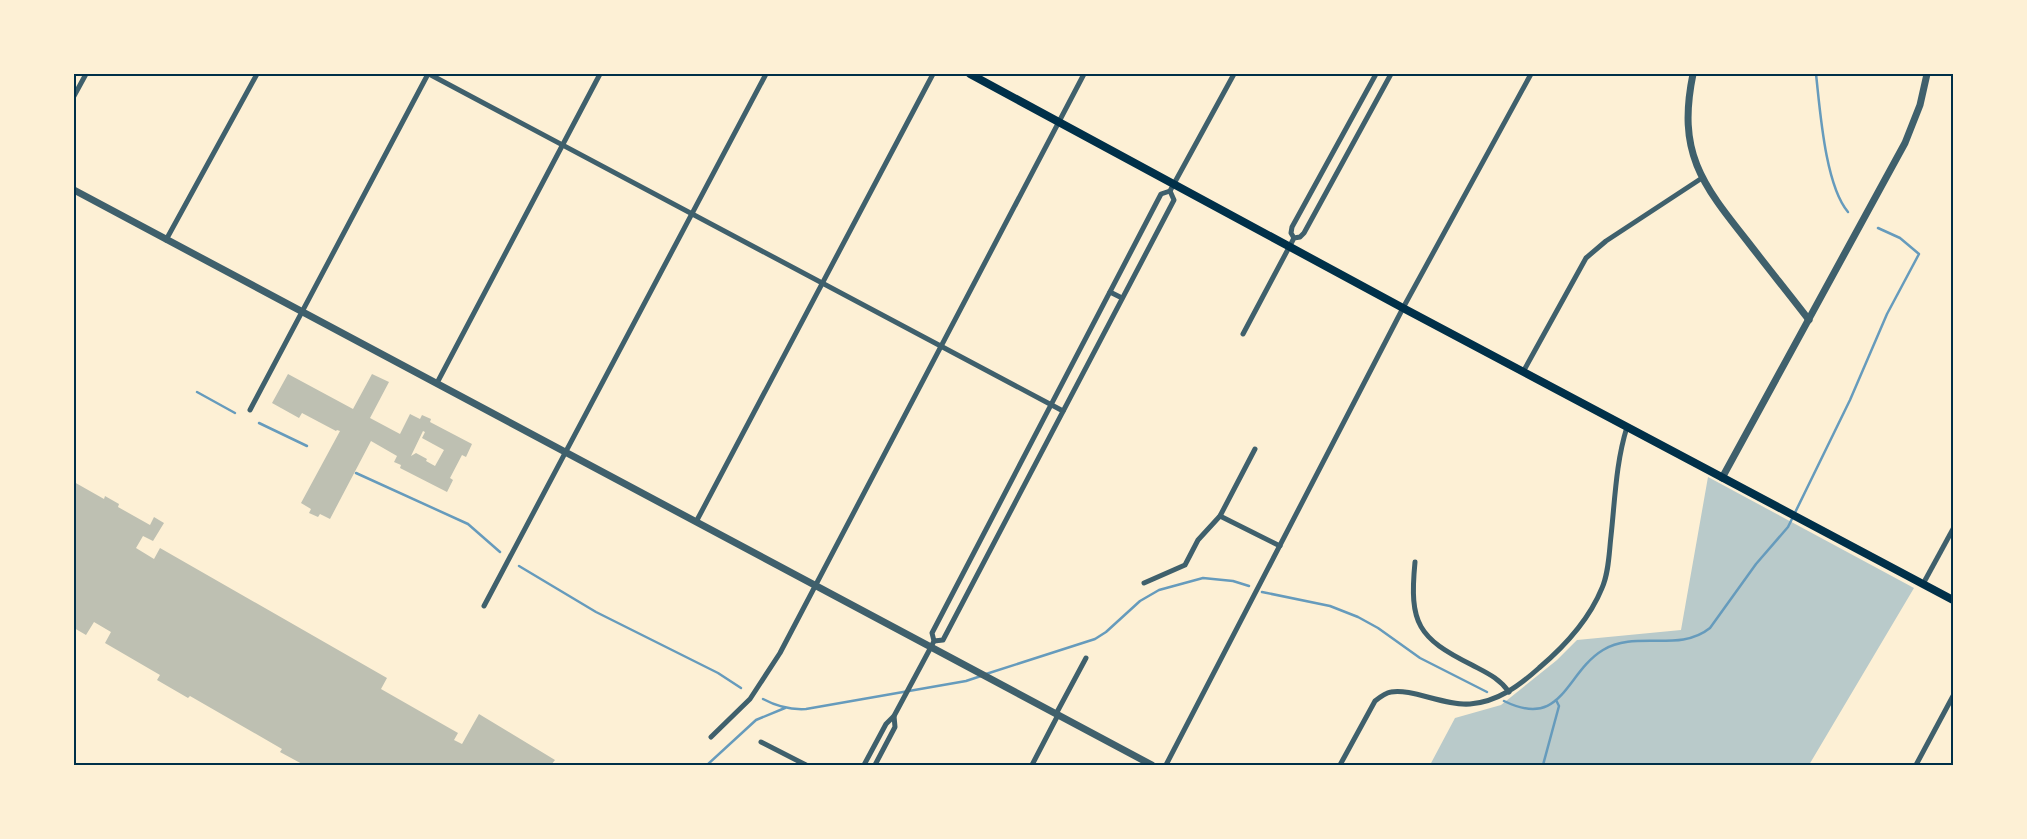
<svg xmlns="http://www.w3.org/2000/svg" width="2027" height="839" font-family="Poppins,sans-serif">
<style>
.green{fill:#b9caca}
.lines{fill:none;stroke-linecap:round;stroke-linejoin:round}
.stream{stroke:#669bbc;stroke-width:2.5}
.building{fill:#bec0b2;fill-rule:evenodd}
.minor{stroke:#3f606c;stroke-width:5}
.tertiary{stroke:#3f606c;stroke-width:7}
.secondary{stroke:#003049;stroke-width:8}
.neatline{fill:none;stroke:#003049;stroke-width:2}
</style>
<rect width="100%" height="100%" fill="#fdf0d5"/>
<polygon class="green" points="1708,477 1914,588 1809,765 1430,765 1455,718 1501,705 1557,660 1577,640 1681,630"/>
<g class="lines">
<g class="stream">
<path d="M1816,74C1820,109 1825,185 1848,212"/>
<polyline points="197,392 235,413"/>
<polyline points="259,423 307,446"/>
<polyline points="356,473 468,524 500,552"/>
<polyline points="519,566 596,612 718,673 741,688"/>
<polyline points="1262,592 1330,606 1358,617 1378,628 1420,658 1487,692"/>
<polyline points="986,674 1095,639 1106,632 1140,601 1159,590 1203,578 1233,581 1249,586"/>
<path d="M763,699C776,706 790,710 806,709L966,681L981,676"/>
<path d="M1504,701C1563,730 1565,673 1603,650C1636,630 1679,653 1710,628L1756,564L1788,527L1850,400L1887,314L1919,254L1900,238L1878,228"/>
<polyline points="707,765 756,720 785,708"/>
<polyline points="1543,765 1559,706 1556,700"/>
</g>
</g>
<g class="building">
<path d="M288,374L353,409L372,374L389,382L370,418L400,434L410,414L420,419L422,415L431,419L430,422L472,444L466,457L462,455L450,478L453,480L447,492L400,468L401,465L394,462L397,456L371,441L330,519L320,514L318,517L309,513L311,509L301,503L340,431L337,430L336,431L302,413L299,418L272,403ZM423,431L425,432L422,438L444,450L435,466L426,461L427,459L416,453L411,456Z"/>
<polygon points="74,482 104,499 105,496 119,504 118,507 150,525 154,517 164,523 153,541 143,536 136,548 154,559 160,548 387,678 381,689 458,733 454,740 462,744 479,714 555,760 551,765 304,765 280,752 282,749 190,696 188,698 157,680 160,675 105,643 111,632 94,622 86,635 74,628"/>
</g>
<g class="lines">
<g class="minor">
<polyline points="429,74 1063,411"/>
<polyline points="74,96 86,74"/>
<polyline points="1294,238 1291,233 1292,227 1376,74"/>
<polyline points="166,240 257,74"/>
<polyline points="1110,292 1122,298"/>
<polyline points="1243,334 1294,238 1300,237 1304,233 1391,74"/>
<polyline points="1523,372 1586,258 1606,241 1702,178"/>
<polyline points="437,383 600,74"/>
<polyline points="250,410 428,74"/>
<polyline points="1220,516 1280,546"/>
<polyline points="696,522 933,74"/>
<path d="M1415,562C1409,624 1418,638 1472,665C1487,673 1499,678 1509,692"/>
<polyline points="1144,583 1185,565 1198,540 1220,516 1255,449"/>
<polyline points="1923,584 1953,529"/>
<polyline points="484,606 766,74"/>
<polyline points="934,641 943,640 1174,200 1170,191"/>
<polyline points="1056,714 1086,658"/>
<polyline points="711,737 750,699 780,653 1084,74"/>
<polyline points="761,742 806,765"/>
<polyline points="864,765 886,724 894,716 931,647 934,641 932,633 1161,194 1170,191 1234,74"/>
<polyline points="875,765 895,727 894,716"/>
<polyline points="1032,765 1058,715"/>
<polyline points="1166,765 1403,308 1531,74"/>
<path d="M1340,765L1375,701C1380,697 1385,693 1391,692C1411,688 1445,706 1470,704C1497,702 1519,686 1539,668C1565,646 1589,620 1602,588C1609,572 1609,553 1611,536C1615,499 1616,462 1627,427"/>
<polyline points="1916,765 1953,696"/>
</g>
<g class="tertiary">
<path d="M1693,74C1677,152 1701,183 1748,242C1768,268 1789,294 1809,320"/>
<polyline points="74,190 1152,765"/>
<polyline points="1722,478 1905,143 1920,105 1927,74"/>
</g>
<polyline class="secondary" points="970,74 1403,308 1953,600"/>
</g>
<rect width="2027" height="839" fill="none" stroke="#fdf0d5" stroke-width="150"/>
<rect x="75" y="75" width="1877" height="689" class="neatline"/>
</svg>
